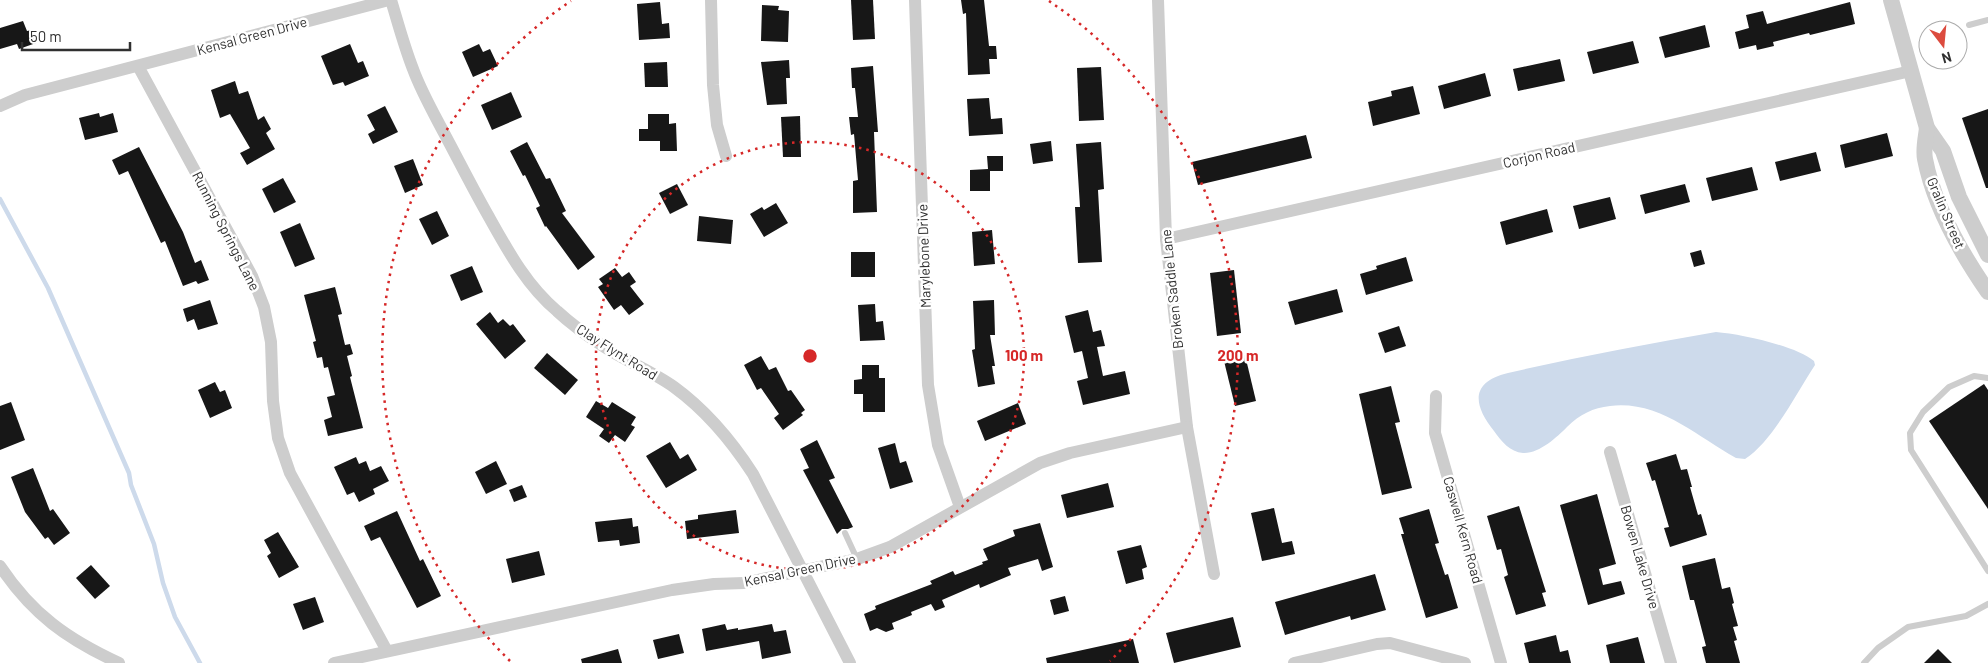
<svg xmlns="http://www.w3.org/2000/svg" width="1988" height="663" font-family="Barlow,sans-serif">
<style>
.water{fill:#cddaeb}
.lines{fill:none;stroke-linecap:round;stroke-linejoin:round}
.stream{stroke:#cddaeb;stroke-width:4.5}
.building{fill:#171717}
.service{stroke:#cdcdcd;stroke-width:6}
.minor{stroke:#cdcdcd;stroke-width:12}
.tertiary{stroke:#cdcdcd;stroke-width:16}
.ring{fill:none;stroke:#d62828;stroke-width:2.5;stroke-dasharray:2.5 5}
.labels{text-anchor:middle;stroke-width:5;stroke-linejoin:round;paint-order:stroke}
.street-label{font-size:14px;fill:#303030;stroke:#fff}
.centre{fill:#d62828;stroke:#fff;stroke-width:2.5}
.ring-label{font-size:15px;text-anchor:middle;font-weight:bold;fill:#d62828;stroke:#fff;stroke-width:5;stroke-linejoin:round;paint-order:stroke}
</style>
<rect width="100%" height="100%" fill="#fff"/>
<path class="water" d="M1716,332C1741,334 1796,346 1814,361L1815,365C1797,392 1773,441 1745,459L1736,458C1696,436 1659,400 1610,406C1593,408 1580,414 1567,427C1557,437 1539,454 1523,453C1510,452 1501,441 1494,431C1473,405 1470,382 1508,373C1577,357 1647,344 1716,332Z"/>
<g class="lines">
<polyline class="stream" points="0,199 48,288 129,473 131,485 154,544 163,583 175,617 200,663"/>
</g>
<g class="building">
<polygon points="851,0 873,0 875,39 853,40"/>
<polygon points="961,0 984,0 989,46 996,46 997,59 989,59 990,74 968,75 966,13 963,14"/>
<polygon points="660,2 662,24 669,23 670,38 639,40 637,4"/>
<polygon points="1850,2 1855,24 1810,35 1809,33 1773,42 1774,46 1757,50 1756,45 1739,49 1735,32 1749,28 1746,15 1763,11 1767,24"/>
<polygon points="762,5 779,6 778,10 789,11 788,42 761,41"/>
<polygon points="23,21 27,31 32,30 36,43 19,49 17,44 0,49 0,28"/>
<polygon points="1705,25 1710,47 1665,58 1659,37"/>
<polygon points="1633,41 1639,63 1593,74 1587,52"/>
<polygon points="350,44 358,63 363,61 369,76 345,86 343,82 333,85 321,56"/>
<polygon points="479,44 483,52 490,49 498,66 473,77 462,52"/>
<polygon points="1560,59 1565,81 1518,91 1513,69"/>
<polygon points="789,60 790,78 786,78 787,104 767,105 761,62"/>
<polygon points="667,62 668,87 645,87 644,63"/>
<polygon points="873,66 878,132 874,132 877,212 853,213 853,181 858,180 854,134 851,135 849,117 858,117 855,88 852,88 851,68"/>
<polygon points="1101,67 1104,120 1079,121 1077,68"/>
<polygon points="1485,73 1491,96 1444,109 1438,86"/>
<polygon points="235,81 239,94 248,91 258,120 264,116 271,129 266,133 275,149 247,165 240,153 250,148 230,114 220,118 211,90"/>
<polygon points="1413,86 1420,114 1373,126 1368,102 1392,96 1391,91"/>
<polygon points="511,92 522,117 492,130 481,105"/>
<polygon points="989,98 991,119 1002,118 1003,134 969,136 967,99"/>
<polygon points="385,106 398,132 373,144 368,134 375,130 367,115"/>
<polygon points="1988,109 1988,188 1986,188 1962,118"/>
<polygon points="99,113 100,117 113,113 118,132 85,140 79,118"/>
<polygon points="648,114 669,114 669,124 676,123 677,151 660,151 660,141 639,141 639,129 648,129"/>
<polygon points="800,116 801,157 783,157 781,117"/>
<polygon points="1887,133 1893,156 1845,168 1840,145"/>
<polygon points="1306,135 1312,158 1198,185 1192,162"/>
<polygon points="1051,141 1053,161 1033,164 1030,144"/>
<polygon points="527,142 546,179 550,178 566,211 562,213 595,257 578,270 546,226 545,227 536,208 540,206 525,175 523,176 510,151"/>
<polygon points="1101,142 1104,189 1098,190 1102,262 1078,263 1075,207 1080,207 1076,144"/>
<polygon points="139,147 183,232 195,263 201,260 209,280 198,284 196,281 183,286 165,241 161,243 128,171 119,175 112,160"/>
<polygon points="1816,152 1821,171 1780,181 1775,162"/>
<polygon points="987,156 1003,156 1003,171 990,171 990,191 970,191 970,170 988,169"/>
<polygon points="413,159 423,185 405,193 394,166"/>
<polygon points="1752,167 1758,190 1712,201 1706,178"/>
<polygon points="283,178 296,202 274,213 262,189"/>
<polygon points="677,184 688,205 670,214 659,193"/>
<polygon points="1685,184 1690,202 1645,214 1640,195"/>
<polygon points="1610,197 1616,219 1579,229 1573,206"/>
<polygon points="776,203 788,223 764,237 750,214 762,207 764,210"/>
<polygon points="1547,209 1553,232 1506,245 1500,222"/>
<polygon points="437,211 449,236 432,245 419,219"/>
<polygon points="699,216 733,220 731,244 697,241"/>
<polygon points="300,223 315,259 295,267 280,232"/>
<polygon points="992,230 995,264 974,266 972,232"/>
<polygon points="1701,250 1705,264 1694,267 1690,253"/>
<rect x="851" y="252" width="24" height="25"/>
<polygon points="1406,257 1413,281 1366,295 1360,274 1377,269 1376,266"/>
<polygon points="472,266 483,292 461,301 450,275"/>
<polygon points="615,268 622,277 629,272 636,282 630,286 644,304 629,315 621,305 614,310 598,287 603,284 599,279"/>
<polygon points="1234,270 1241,333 1217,336 1210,273"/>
<polygon points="335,287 342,314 338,315 345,345 350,344 353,354 347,356 352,376 350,377 363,428 328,436 324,420 332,417 327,397 335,395 328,367 324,368 322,357 317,358 313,342 316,341 304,295"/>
<polygon points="1337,289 1343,312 1295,325 1288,302"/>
<polygon points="210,300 218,324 198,330 194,319 187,322 183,309"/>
<polygon points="994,300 995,335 990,335 995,366 992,366 995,384 978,387 972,350 975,349 973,301"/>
<polygon points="875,304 876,322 883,321 885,340 860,341 858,305"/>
<polygon points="1088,310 1093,332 1101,330 1105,346 1097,347 1103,376 1125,371 1130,394 1083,405 1077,381 1088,378 1082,351 1074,353 1065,316"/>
<polygon points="490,312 498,323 503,319 510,326 513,324 526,341 505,359 476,324"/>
<polygon points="1399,326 1406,346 1385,353 1378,333"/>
<polygon points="547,353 578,380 565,395 534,368"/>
<polygon points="1245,355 1256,401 1235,406 1224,361"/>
<polygon points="761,356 769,370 776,367 788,391 791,390 805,410 801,413 803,415 783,430 774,418 779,414 761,388 757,390 744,365"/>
<polygon points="862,365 879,365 879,378 885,378 885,412 863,412 863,394 854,394 854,380 862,379"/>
<polygon points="215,382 220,392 225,390 232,408 210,418 198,390"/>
<polygon points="1984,384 1988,390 1988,509 1929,421"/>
<polygon points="1391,386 1400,422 1395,423 1412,488 1382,495 1359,394"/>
<polygon points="596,401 608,408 612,402 636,417 631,425 635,427 625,442 615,435 609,443 599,436 604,429 586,417"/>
<polygon points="11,402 25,440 0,450 0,406"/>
<polygon points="1018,403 1026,424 985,441 977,421"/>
<polygon points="817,440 835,478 829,480 853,527 848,529 842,529 837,534 803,470 809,468 800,449"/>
<polygon points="670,442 680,459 688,454 697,470 666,488 646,456"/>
<polygon points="895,443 900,463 906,461 913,482 890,489 878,448"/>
<polygon points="1676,454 1681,470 1687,469 1692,487 1690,487 1698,515 1701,514 1707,535 1670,547 1664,528 1669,527 1655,480 1652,481 1646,463"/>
<polygon points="356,457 359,464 366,461 370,471 381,466 389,481 373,489 375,494 359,502 354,492 347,495 334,467"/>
<polygon points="496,461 507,484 486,494 475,472"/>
<polygon points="33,468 50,511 53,509 70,533 54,545 48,537 45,539 25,512 11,477"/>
<polygon points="1108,483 1114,507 1067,518 1061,495"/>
<polygon points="522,485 527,497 514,502 509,490"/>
<polygon points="1597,494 1616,564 1599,569 1603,585 1621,581 1625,594 1588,605 1560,505"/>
<polygon points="1519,506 1546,592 1542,593 1546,606 1516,615 1504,577 1508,575 1501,549 1497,550 1487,516"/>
<polygon points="1274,508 1282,543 1292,541 1295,554 1262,561 1251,513"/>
<polygon points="1429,509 1439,543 1435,544 1445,575 1448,574 1458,608 1426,618 1401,534 1404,534 1399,518"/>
<polygon points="736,510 739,533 687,539 685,521 698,519 698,515"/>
<polygon points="397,511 420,561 423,559 441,596 417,608 380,537 371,541 364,526"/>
<polygon points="632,518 633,527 638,526 640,543 620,546 619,540 598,542 595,522"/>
<polygon points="1040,523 1053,567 1042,571 1038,559 1008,568 1011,575 980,588 979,584 942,600 945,607 935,611 931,604 911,612 912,615 892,623 894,629 886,632 877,628 870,631 864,614 876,609 875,606 932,584 930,581 953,571 955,575 983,564 982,562 988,560 983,549 1015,536 1013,530"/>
<polygon points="278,532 299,567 279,578 267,556 271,553 264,540"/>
<polygon points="1141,545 1147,567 1142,569 1144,579 1126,584 1117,551"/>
<polygon points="539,551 545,575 512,583 506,559"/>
<polygon points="1715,558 1722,589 1730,587 1734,603 1732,604 1738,626 1733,627 1737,640 1734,641 1740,663 1706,663 1702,647 1706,646 1694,600 1690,600 1682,566"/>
<polygon points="91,565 110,586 95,599 76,578"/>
<polygon points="1375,574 1386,610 1351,620 1350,616 1285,635 1275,602"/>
<polygon points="1065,596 1069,611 1054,615 1050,600"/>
<polygon points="315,597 324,622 303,630 293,604"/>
<polygon points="1233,617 1241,647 1174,663 1166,633"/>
<polygon points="725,624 727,630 738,628 738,630 772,624 774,632 786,630 791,653 762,659 759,641 706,651 702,629"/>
<polygon points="679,634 684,653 658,659 653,640"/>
<polygon points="1556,635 1560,652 1568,650 1571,663 1529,663 1524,643"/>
<polygon points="1638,637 1645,663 1610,663 1606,645"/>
<polygon points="1133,639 1139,663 1047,663 1046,658"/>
<polygon points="618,649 622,663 582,663 581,659"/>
<polygon points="1938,649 1952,663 1924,663"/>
</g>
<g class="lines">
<g class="service">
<polyline points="1969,25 1988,20"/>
<polyline points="1988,378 1974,376 1949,387 1923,412 1910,433 1911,450 1988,571"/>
<polyline points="845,533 857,559"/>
<polyline points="1864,663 1878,648 1908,627 1966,616 1988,604"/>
</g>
<g class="minor">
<path d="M391,0C398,23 404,46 413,69C421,91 433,112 444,133C459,161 473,189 489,217C508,251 527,286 557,311C572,325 589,337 606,348C628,362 653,372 674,387C707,411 731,440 753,474L850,663"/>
<polyline points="711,0 713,85 717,125 726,156"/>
<polyline points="915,0 928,385 938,445 960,507"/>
<polyline points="1158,0 1166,239 1187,427 1214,574"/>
<polyline points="138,66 252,276 264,307 271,342 273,401 278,438 290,473 387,651"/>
<polyline points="0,106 25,95 389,0"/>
<polyline points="1166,239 1911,71"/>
<polyline points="1436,396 1435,433 1501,663"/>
<polyline points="1610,452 1671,663"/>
<path d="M0,566C32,614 67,639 119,663"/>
<polyline points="334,663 672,590 714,584 744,583 857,559 890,547 1040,463 1070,453 1187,427"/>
<polyline points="1294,663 1377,644 1390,643 1465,663"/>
</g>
<g class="tertiary">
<polyline points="1891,0 1927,128 1943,151 1959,197 1988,255"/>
<path d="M1927,128C1926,137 1923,149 1925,159C1934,206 1961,253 1988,292"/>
</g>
</g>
<g class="ring">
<circle cx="810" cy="356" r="214"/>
<path d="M510 661A428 428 0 0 1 571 1M1049 1A428 428 0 0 1 1110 661"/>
</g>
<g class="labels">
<g class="street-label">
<text transform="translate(252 36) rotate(-15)" y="5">Kensal Green Drive</text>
<text transform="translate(1539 155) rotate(-13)" y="5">Corjon Road</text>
<text transform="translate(1946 213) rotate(67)" y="5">Gralin Street</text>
<text transform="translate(226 231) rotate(63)" y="5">Running Springs Lane</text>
<text transform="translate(924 256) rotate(-92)" y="5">Marylebone Drive</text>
<text transform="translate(1172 289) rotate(-96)" y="5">Broken Saddle Lane</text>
<text transform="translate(617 352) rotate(32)" y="5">Clay Flynt Road</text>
<text transform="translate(1463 530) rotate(74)" y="5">Caswell Kern Road</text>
<text transform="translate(1640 557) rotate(74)" y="5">Bowen Lake Drive</text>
<text transform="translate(800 570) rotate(-12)" y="5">Kensal Green Drive</text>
</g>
</g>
<circle cx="810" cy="356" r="8" class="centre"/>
<g class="ring-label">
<text x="1024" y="361">100 m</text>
<text x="1238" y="361">200 m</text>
</g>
<g transform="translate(1943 45) rotate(164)"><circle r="24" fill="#ffffff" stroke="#acacac"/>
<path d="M0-4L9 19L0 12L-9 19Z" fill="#dc4b3e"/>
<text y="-8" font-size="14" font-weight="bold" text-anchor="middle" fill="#303030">N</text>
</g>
<path d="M22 42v8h108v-8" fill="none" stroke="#303030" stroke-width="2.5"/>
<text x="30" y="42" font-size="15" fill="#303030" stroke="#ffffff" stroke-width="4" paint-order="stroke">50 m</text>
</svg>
